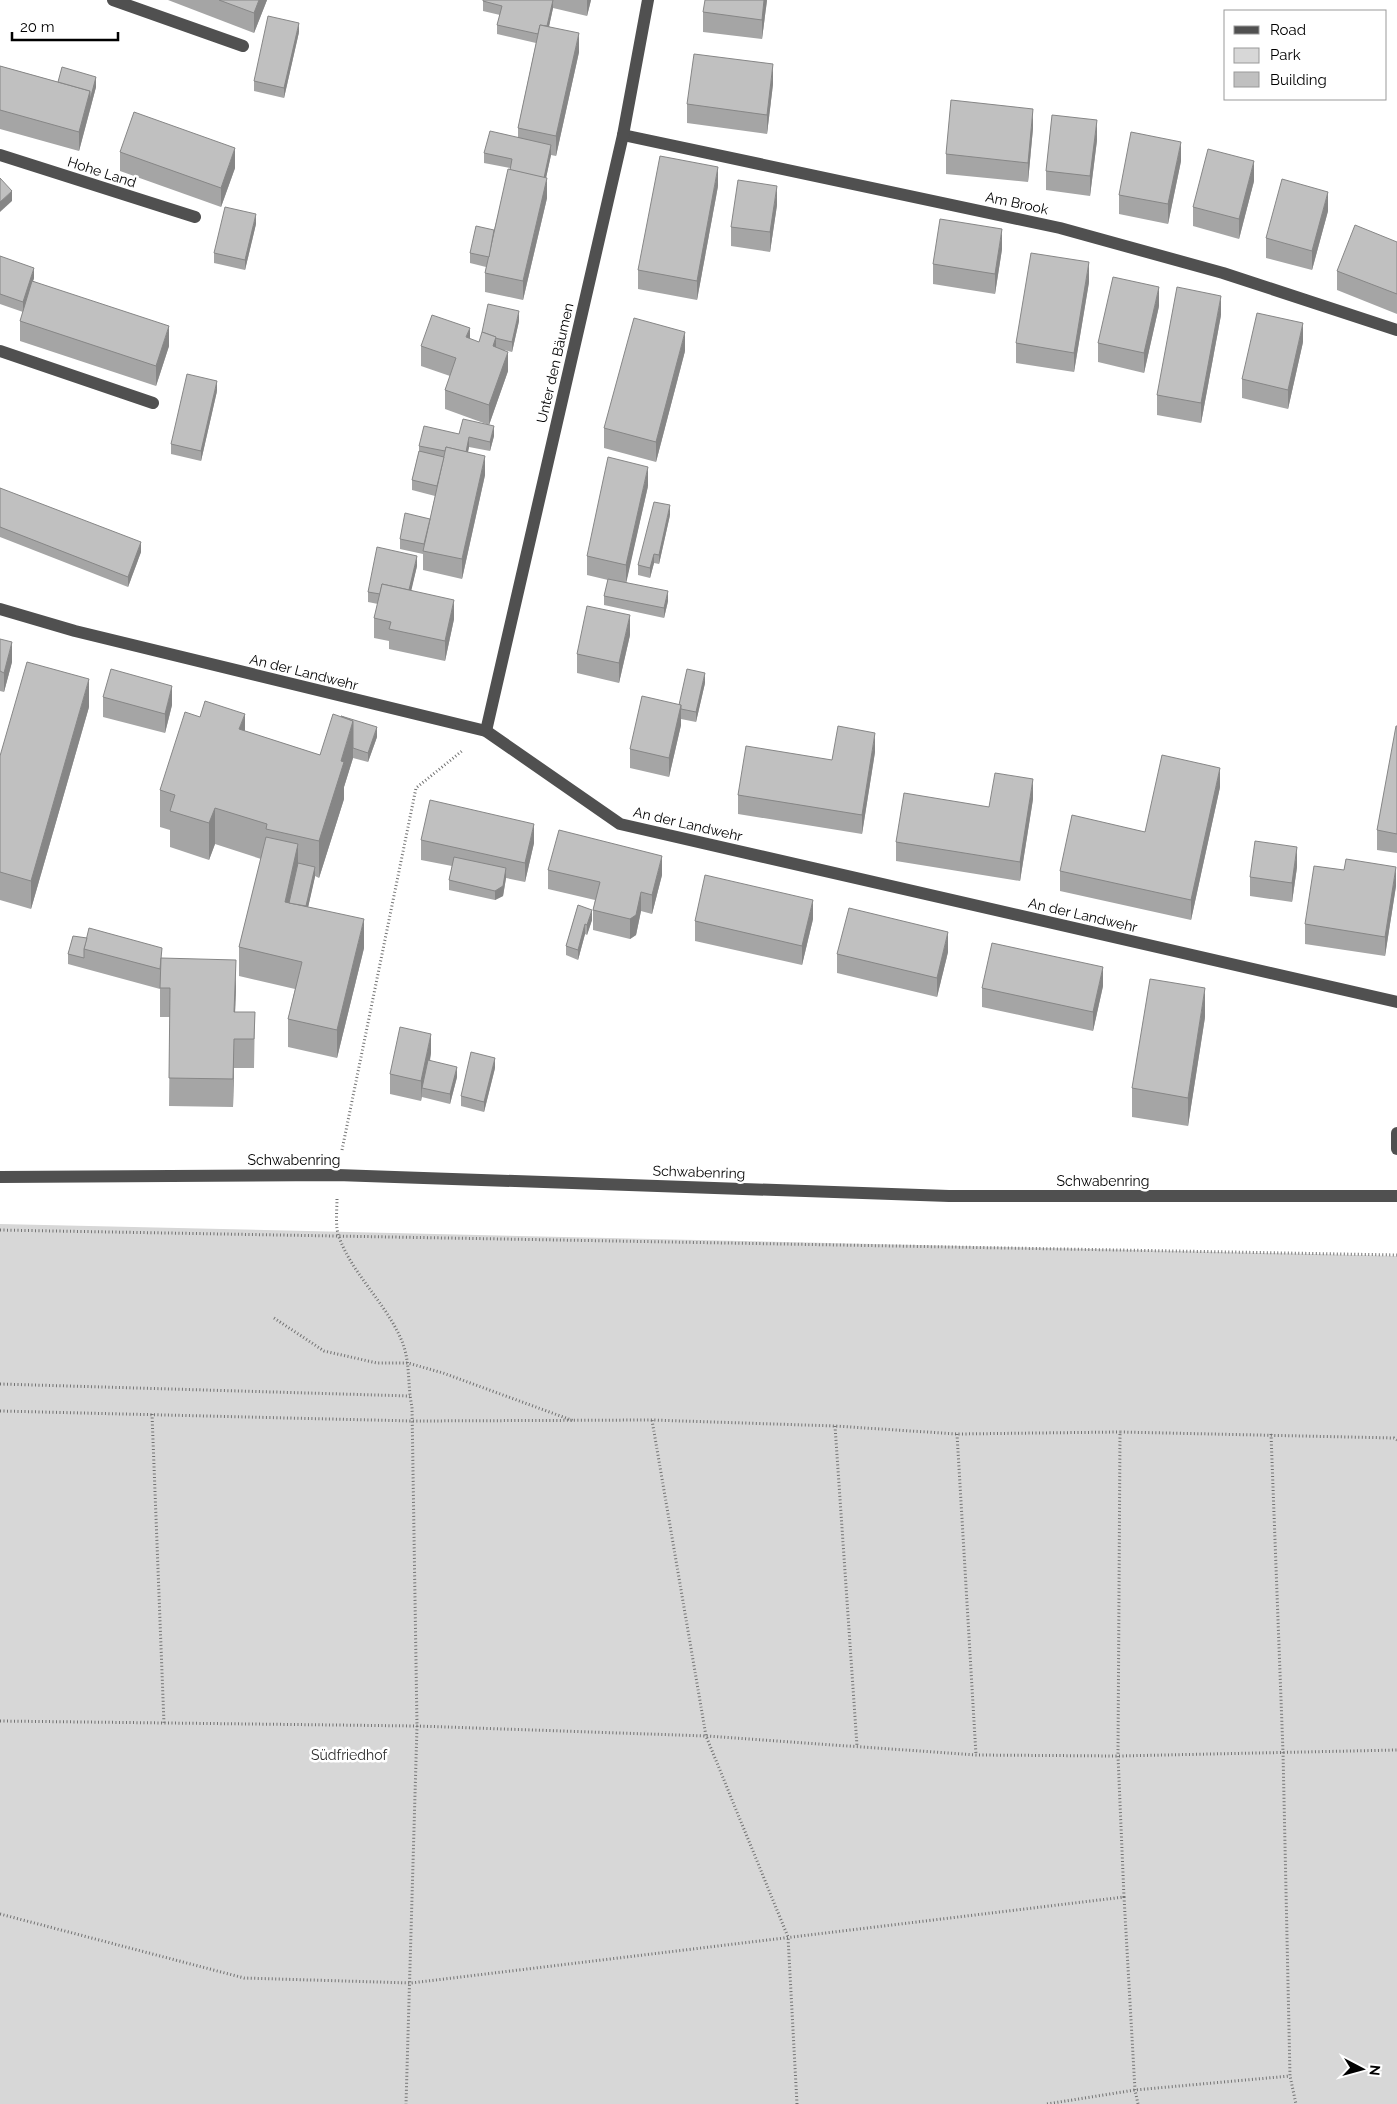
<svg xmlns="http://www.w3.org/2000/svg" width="1397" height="2104" font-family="Raleway,sans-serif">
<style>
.green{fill:#d7d7d7}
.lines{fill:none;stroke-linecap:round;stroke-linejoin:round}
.path{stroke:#727272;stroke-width:3;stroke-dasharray:1 2.5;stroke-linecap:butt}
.minor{stroke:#505050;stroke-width:12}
.wall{fill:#a5a5a5}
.shaded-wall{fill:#868686}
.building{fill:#c0c0c0;stroke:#868686}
.labels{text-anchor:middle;stroke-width:5;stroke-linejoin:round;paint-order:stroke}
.street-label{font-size:14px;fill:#000;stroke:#fff}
.park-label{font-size:14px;fill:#2e2e2e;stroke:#fff}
</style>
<rect width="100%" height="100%" fill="#fff"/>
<polygon class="green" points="0,1224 1397,1256 1397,2104 0,2104"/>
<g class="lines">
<g class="path">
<polyline points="342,1150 416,788 462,751"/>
<path d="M337,1199C337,1210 335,1227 339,1237C353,1275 385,1302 401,1339C411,1361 407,1385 412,1407L417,1726L406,2104"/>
<polyline points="0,1230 1397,1255"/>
<polyline points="274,1318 324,1351 377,1363 408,1363 443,1373 574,1421"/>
<polyline points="0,1384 410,1396"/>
<polyline points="0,1411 412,1421 652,1420 835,1426 957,1434 1120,1432"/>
<polyline points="152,1414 164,1724"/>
<polyline points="835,1426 857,1746"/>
<polyline points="957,1434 976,1755"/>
<polyline points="1271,1434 1283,1752 1290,2076 1296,2104"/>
<polyline points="0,1721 417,1726 706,1736 652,1420"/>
<polyline points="1124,1897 1135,2090 1138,2104"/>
<polyline points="0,1914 244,1978 411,1983 1124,1897 1118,1756 1120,1432 1394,1438 1397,1440"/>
<polyline points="797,2104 788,1937 706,1736 976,1755 1118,1756 1397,1750"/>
<polyline points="1047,2104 1135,2090 1290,2076"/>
</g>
<g class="minor">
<polyline points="113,0 243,46"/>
<polyline points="623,135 1060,228 1223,273 1397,330"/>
<polyline points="0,155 195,217"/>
<polyline points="0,351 153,403"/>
<polyline points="0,609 75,631 486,731 620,824 1397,1002"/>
<polyline points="486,731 623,135 648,0"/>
<polyline points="1397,1133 1397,1149"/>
<polyline points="0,1177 337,1175 949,1196 1397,1196"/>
</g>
</g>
<g class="wall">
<polygon points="168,0 267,0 254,33"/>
<polygon points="483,0 591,0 587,16 553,8 549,26 579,52 556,156 551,155 546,178 547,198 523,300 485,292 485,273 486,267 470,263 470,253 494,230 510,168 484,163 484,153 518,137 518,128 536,43 497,34 497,25 500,15 483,11"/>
<polygon points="767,0 762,39 703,32 703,12"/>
<polygon points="299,32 284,98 254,91 254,81"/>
<polygon points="0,66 58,82 96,87 79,151 0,129"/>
<polygon points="773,84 767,134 687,123 687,104"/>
<polygon points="1033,128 1028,182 946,174 946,154"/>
<polygon points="1097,140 1090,196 1046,190 1046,171"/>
<polygon points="120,152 235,168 221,207 120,171"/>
<polygon points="1181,161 1168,224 1119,214 1119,195"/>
<polygon points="1254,181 1239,239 1193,226 1193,207"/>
<polygon points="718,186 697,300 638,289 638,270"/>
<polygon points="777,205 770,252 731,246 731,227"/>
<polygon points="1328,211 1312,270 1266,258 1266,238"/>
<polygon points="256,224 245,270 214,263 214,253"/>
<polygon points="1397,242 1397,314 1337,290 1337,271"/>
<polygon points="1002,249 995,294 933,284 933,264"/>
<polygon points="0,256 34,278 33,281 169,346 156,386 20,341 20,321 23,312 0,304"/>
<polygon points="1089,282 1074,372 1016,363 1016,343"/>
<polygon points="1159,306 1144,373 1098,362 1098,343"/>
<polygon points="1221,315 1201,423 1157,415 1157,395"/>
<polygon points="519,321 512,352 504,350 508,371 489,425 445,409 445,390 450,376 421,366 421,346 470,339 479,342"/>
<polygon points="1303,342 1288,409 1242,398 1242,379"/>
<polygon points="685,351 656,462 604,448 604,428"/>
<polygon points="217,391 201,461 171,454 171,444"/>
<polygon points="459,434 494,436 490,451 469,447 468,452 485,475 462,579 423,570 423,554 400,549 400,539 430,519 435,496 412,490 412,480 419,451 419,446"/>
<polygon points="648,486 626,582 668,601 664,618 604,605 604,596 608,580 587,575 587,556"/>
<polygon points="0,488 141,552 128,587 0,537"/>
<polygon points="670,515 659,564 654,563 650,578 638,575 638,565"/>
<polygon points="417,566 411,590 454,619 445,661 389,649 389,641 374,638 374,618 378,604 368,602 368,592"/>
<polygon points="630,635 619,683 577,673 577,654"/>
<polygon points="0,639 12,662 4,692 0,691"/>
<polygon points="705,683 696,722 681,719 681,725 669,777 630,768 630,749 679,705"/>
<polygon points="103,697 172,705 165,733 103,717"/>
<polygon points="89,707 31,909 0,900 0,756"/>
<polygon points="1397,726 1397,853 1377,850 1377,830"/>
<polygon points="245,731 320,755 377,737 368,762 353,758 344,787 344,799 319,878 315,876 308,907 364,948 337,1058 288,1047 288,1019 295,989 239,976 239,947 261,859 215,844 209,860 170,847 170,830 160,827 160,790"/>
<polygon points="875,752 862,834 738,814 738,795"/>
<polygon points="1220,787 1191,920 1060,891 1060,871 1145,832"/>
<polygon points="1033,799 1020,881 896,861 896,842 989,807"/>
<polygon points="421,840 534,843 525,882 506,878 503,896 495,900 449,890 449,880 452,866 421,860"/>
<polygon points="1297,867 1292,902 1250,896 1250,877"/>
<polygon points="548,870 662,875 652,914 641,911 636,935 630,939 593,930 593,910 595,900 548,889"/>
<polygon points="1396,886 1385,956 1305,944 1305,924"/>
<polygon points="578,905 592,920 587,935 585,934 578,960 566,955 566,946"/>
<polygon points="813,919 802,965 695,941 695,921"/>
<polygon points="73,936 162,958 236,988 235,1012 255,1012 254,1068 234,1068 233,1107 169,1106 170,1017 160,1017 160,989 68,964 68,954"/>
<polygon points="948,952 937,997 837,973 837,954"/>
<polygon points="1103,986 1093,1031 982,1007 982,988"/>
<polygon points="1205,1017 1188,1126 1132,1117 1132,1088"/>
<polygon points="431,1053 430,1061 457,1077 450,1104 422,1097 421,1101 390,1094 390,1074"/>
<polygon points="495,1068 484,1112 461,1106 461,1096"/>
</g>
<g class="shaded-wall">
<polygon points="259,0 267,0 254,33 254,13"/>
<polygon points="553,0 553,8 545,45 545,35"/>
<polygon points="587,0 591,0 587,16"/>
<polygon points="764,0 767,0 762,39 762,20"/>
<polygon points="299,23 299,32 284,98 284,88"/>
<polygon points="579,33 579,52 556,156 556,136"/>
<polygon points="773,64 773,84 767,134 767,115"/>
<polygon points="96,77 96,87 79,151 79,132 90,91"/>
<polygon points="1033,109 1033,128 1028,182 1028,163"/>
<polygon points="1097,120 1097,140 1090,196 1090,176"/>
<polygon points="1181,142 1181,161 1168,224 1168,204"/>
<polygon points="551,145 551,155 542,196 542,186"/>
<polygon points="235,148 235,168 221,207 221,188"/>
<polygon points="1254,161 1254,181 1239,239 1239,219"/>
<polygon points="718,167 718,186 697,300 697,281"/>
<polygon points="547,178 547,198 523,300 523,281"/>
<polygon points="777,186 777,205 770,252 770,232"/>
<polygon points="12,191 12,201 0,212 0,202"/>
<polygon points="1328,192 1328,211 1312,270 1312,251"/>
<polygon points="256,214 256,224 245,270 245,260"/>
<polygon points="1002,229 1002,249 995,294 995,274"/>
<polygon points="1089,262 1089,282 1074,372 1074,353"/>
<polygon points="34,268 34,278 23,312 23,302"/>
<polygon points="1159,287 1159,306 1144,373 1144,353"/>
<polygon points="1221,296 1221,315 1201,423 1201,403"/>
<polygon points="519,311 519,321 512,352 512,342"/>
<polygon points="1303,323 1303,342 1288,409 1288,390"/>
<polygon points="169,326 169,346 156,386 156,366"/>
<polygon points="470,328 470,348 466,337"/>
<polygon points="685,332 685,351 656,462 656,442"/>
<polygon points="496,337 496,357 493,346"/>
<polygon points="508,352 508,371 489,425 489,405"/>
<polygon points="217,381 217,391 201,461 201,451"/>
<polygon points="494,426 494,436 490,451 490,442"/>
<polygon points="469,437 469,447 465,465 465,455"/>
<polygon points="485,456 485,475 462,579 462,559"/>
<polygon points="648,467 648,486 626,584 626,565"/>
<polygon points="670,505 670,515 659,564 659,555"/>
<polygon points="141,542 141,552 128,587 128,577"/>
<polygon points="654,554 654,563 650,578 650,568"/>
<polygon points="417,556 417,566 407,609 407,599"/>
<polygon points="668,591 668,601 664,618 664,608"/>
<polygon points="454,600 454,619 445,661 445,641"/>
<polygon points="630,615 630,635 619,683 619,663"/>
<polygon points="12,642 12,662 4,692 4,673"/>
<polygon points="705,673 705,683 696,722 696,712"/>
<polygon points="89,679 89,707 31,909 31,881"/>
<polygon points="172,686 172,705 165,733 165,714"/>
<polygon points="681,705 681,725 669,777 669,758"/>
<polygon points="245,714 245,751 239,729"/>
<polygon points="353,721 353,758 344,787 344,799 319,878 319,841 341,761"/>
<polygon points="377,727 377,737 368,762 368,753"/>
<polygon points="875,733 875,752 862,834 862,815"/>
<polygon points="1220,768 1220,787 1191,920 1191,900"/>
<polygon points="1033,779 1033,799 1020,881 1020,862"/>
<polygon points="215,808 215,844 209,860 209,823"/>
<polygon points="534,824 534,843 525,882 525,863"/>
<polygon points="298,844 298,873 287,921 285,902"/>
<polygon points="1297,847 1297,867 1292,902 1292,883"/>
<polygon points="662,856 662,875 652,914 652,895"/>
<polygon points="315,867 315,877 302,934 302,924"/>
<polygon points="1396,867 1396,886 1385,956 1385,937"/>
<polygon points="506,868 506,878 503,896 495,900 495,891"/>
<polygon points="641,892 641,911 636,935 630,939 630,919"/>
<polygon points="813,900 813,919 802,965 802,946"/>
<polygon points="592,910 592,920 587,935 587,925"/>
<polygon points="364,919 364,948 337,1058 337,1030"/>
<polygon points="585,924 585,934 578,960 578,950"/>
<polygon points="948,932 948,952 937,997 937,978"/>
<polygon points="236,960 236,988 234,1040 234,1012"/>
<polygon points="1103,967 1103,986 1093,1031 1093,1012"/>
<polygon points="1205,988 1205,1017 1188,1126 1188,1098"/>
<polygon points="431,1034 431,1053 424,1088 422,1088 421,1101 421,1081"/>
<polygon points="234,1039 234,1068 233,1107 233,1079"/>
<polygon points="495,1058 495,1068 484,1112 484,1102"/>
<polygon points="457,1067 457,1077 450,1104 450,1094"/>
</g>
<g class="building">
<polygon points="219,0 259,0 254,13"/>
<polygon points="483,0 553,0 547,26 540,25 538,34 497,25 502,6 483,1"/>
<polygon points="705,0 764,0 762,20 703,12"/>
<polygon points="268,16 299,23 284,88 254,81"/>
<polygon points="540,25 579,33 556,136 518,128"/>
<polygon points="694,54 773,64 767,115 687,104"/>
<polygon points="0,66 90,91 79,132 0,110"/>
<polygon points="62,67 96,77 90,100 90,91 58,82"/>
<polygon points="951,100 1033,109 1028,163 946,154"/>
<polygon points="134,112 235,148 221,188 120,152"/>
<polygon points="1052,115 1097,120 1090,176 1046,171"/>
<polygon points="490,131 551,145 544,178 510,170 512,159 484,153"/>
<polygon points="1131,132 1181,142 1168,204 1119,195"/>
<polygon points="1208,149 1254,161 1239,219 1193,207"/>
<polygon points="660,156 718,167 697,281 638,270"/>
<polygon points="508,169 547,178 523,281 485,273"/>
<polygon points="0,178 12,191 0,202"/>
<polygon points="1282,179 1328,192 1312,251 1266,238"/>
<polygon points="738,180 777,186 770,232 731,227"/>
<polygon points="225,207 256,214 245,260 214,253"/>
<polygon points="940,219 1002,229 995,274 933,264"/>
<polygon points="1355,225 1397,242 1397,294 1337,271"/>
<polygon points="476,226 494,230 489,257 470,253"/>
<polygon points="1031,253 1089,262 1074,353 1016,343"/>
<polygon points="0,256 34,268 23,302 0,294"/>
<polygon points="1113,277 1159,287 1144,353 1098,343"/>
<polygon points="32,281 169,326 156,366 20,321"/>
<polygon points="1177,287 1221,296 1201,403 1157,395"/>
<polygon points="488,304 519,311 512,342 495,338 496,337 482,332"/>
<polygon points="1257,313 1303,323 1288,390 1242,379"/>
<polygon points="432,315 470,328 466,337 479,342 482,332 496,337 493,346 508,352 489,405 445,390 456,358 421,346"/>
<polygon points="634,318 685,332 656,442 604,428"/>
<polygon points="187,374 217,381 201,451 171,444"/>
<polygon points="463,419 494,426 490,442 469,437 466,452 446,447 445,451 419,446 424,426 459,434"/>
<polygon points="446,447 485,456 462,559 423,551"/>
<polygon points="419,451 444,457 437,486 412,480"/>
<polygon points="608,457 648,467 626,565 587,556"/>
<polygon points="0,488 141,542 128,577 0,527"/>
<polygon points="654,502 670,505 659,555 654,554 650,568 638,565"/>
<polygon points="405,513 430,519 424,544 400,539"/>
<polygon points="377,547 417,556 409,590 382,584 380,594 368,592"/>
<polygon points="608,579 668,591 664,608 604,596"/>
<polygon points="382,584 454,600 445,641 389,629 391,622 374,618"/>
<polygon points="587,606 630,615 619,663 577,654"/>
<polygon points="0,639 12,642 4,673 0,671"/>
<polygon points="27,662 89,679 31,881 0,872 0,756"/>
<polygon points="111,669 172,686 165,714 103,697"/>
<polygon points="687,669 705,673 696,712 681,709 681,705 679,705"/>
<polygon points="642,696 681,705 669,758 630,749"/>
<polygon points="205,701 245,714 239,729 320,755 333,714 353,721 341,761 344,762 319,841 266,829 267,824 215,808 209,823 170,811 175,795 160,790 185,712 200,717"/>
<polygon points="341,716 377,727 368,753 353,748 353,721"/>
<polygon points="838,726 875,733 862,815 738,795 746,746 832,760"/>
<polygon points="1396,726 1397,726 1397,834 1377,830"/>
<polygon points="1162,755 1220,768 1191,900 1060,871 1072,815 1145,832"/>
<polygon points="995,773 1033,779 1020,862 896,842 904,793 989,807"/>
<polygon points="430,800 534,824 525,863 421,840"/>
<polygon points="559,830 662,856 652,895 641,892 636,915 630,919 593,910 600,882 548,870"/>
<polygon points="266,837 298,844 285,902 364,919 337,1030 288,1019 302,962 239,947"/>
<polygon points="1255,841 1297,847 1292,883 1250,877"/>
<polygon points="454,857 506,868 503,886 495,891 449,880"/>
<polygon points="1346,859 1396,867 1385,937 1305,924 1314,866 1344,870"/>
<polygon points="298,863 315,867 306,906 289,903"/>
<polygon points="705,875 813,900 802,946 695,921"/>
<polygon points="578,905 592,910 587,925 585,924 578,950 566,946"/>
<polygon points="849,908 948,932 937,978 837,954"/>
<polygon points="89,928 162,948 160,969 84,949"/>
<polygon points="73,936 87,938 84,949 84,958 68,954"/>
<polygon points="992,943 1103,967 1093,1012 982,988"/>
<polygon points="161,958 236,960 234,1012 255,1012 254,1039 234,1039 233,1079 169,1078 170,988 160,988"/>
<polygon points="1150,979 1205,988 1188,1098 1132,1088"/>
<polygon points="400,1027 431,1034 421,1081 390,1074"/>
<polygon points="471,1052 495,1058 484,1102 461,1096"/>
<polygon points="428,1060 457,1067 450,1094 422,1088"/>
</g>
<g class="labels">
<g class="street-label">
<text transform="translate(102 172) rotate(18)" y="5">Hohe Land</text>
<text transform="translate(1017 203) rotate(12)" y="5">Am Brook</text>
<text transform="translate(555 363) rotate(-77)" y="5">Unter den Bäumen</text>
<text transform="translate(304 672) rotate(14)" y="5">An der Landwehr</text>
<text transform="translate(688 824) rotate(13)" y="5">An der Landwehr</text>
<text transform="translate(1083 915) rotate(13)" y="5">An der Landwehr</text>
<text x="294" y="1165">Schwabenring</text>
<text transform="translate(699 1172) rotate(2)" y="5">Schwabenring</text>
<text x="1103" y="1186">Schwabenring</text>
</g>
<g class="park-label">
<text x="349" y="1760">Südfriedhof</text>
</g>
</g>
<rect x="1224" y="10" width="162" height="90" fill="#ffffff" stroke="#999999"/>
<rect x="1234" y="26" width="25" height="8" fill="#505050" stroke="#999999"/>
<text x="1270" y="35" font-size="15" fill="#000000">Road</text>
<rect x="1234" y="48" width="25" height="15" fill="#d7d7d7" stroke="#999999"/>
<text x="1270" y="60" font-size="15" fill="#000000">Park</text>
<rect x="1234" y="72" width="25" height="15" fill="#c0c0c0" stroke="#999999"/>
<text x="1270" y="85" font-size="15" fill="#000000">Building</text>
<g transform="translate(1362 2069) rotate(96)" stroke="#ffffff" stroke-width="4" paint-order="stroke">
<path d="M0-4L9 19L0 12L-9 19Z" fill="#000000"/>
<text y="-8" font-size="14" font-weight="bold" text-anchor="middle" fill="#000000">N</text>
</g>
<path d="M12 32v8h106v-8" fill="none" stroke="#000000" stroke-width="2.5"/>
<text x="20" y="32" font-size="15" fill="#000000" stroke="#ffffff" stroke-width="4" paint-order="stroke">20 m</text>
</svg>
